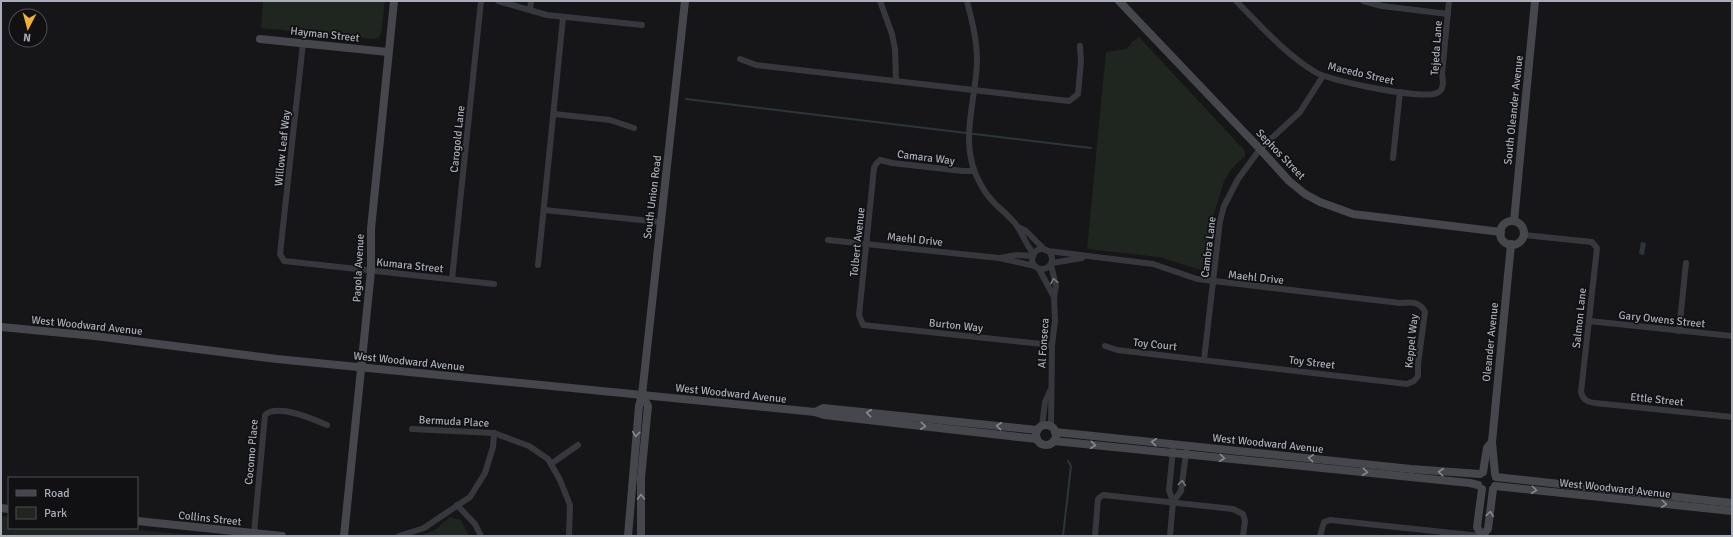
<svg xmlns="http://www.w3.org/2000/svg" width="1733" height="537" font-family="Signika,sans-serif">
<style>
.built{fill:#222225}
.green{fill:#1e261f}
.water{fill:#2c353c}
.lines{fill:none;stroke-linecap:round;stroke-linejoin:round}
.stream{stroke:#2c353c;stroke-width:2}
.street{stroke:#37383d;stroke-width:6}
.secondary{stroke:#45474d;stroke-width:8}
.oneway{stroke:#757881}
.oneway2{stroke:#858993}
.labels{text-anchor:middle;stroke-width:3.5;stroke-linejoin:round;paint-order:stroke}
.street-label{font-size:11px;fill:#a8adb8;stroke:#111113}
</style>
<rect width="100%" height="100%" fill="#161618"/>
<polygon class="built" points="1,516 9,517 9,528 121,528 200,536 1,536"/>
<g class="green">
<polygon points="263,1 385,1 381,34 378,38 374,39 261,28"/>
<polygon points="1139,37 1245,151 1245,156 1232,168 1224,181 1211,224 1207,264 1204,268 1201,270 1159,257 1087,249 1106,52 1127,49 1132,42"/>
<polygon points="1,516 9,517 9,528 87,528 86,536 1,536"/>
<polygon points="450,517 461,520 469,536 421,536 435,530"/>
</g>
<polygon class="water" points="1641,242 1646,243 1644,255 1639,254"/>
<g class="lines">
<g class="stream">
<polyline points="686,99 1091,148"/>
<polyline points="1063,536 1071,466 1068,461"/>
</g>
<g class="street">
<polyline points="498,1 547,15 642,25"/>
<polyline points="880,1 892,34 895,49 896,81"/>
<path d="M967,1C972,21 977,40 977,61C976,104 957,144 981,185C990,202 1001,208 1013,221C1022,230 1025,245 1034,254"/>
<path d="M1236,1C1261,26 1284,53 1315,72C1330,81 1423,100 1437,93C1445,89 1443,81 1442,74L1449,1"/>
<polyline points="1363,1 1382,6 1448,14"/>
<polyline points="530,10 531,1"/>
<polyline points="303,43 280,254 284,261 494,284"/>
<polyline points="740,59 756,65 1069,101 1078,94 1081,61 1080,46"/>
<polyline points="554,114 610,120 634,128"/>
<polyline points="1393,158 1400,92"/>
<polyline points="974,171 963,171 892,163 880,160 876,164 874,168 859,315 863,325 1052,345"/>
<polyline points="544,210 660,222"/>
<polyline points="1018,227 1026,231 1045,250"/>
<path d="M1524,235L1592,242L1597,248L1581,392C1583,400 1587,402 1595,403L1732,417"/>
<polyline points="828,240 999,258 1035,266"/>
<circle cx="1042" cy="259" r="10"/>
<path d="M1048,251L1153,264L1197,279L1400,303C1411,302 1420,301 1425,312L1418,364V376L1414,381L1407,384L1117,350L1105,346"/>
<polyline points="1000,258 1017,255 1033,256"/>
<polyline points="1052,263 1082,258"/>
<polyline points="538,265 563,18"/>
<polyline points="1039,269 1054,297"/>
<polyline points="452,279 481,1"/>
<polyline points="1589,321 1732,336"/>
<polyline points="1679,331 1686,263"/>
<polyline points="1204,360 1220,221 1224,206 1238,179 1260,149 1300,112 1323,76"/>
<polyline points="1042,426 1045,402 1050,391"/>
<polyline points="1051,427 1052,345 1055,321 1054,297 1056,286 1051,265"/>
<polyline points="412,429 494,433 529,446 548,459 560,480 570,505 569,536"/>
<polyline points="1173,450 1169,490 1173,502 1181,491 1187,446"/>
<polyline points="551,464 578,445"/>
<polyline points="457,505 475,524 481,536"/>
<path d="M254,533L265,415C277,403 313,419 327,425"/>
<polyline points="399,536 424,528 470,497 485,473 493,447 494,433"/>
<polyline points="1095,536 1098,499 1103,495 1233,509 1243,514 1245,521 1243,536"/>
<polyline points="1170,536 1173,502"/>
<polyline points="1320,536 1324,522 1330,520 1481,536"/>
</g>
<g class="secondary">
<polyline points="1119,1 1260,149 1289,181 1305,194 1320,202 1353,214 1501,232"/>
<polyline points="260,39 388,52"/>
<polyline points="1514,221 1535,1"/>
<circle cx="1512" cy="233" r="12"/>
<polyline points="1,327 95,336 277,359 815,412 824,415 1037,439"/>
<polyline points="815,412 823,408 1037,430"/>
<circle cx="1046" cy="435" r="10"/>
<polyline points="1055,432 1411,469 1480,474"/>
<polyline points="1054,441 1470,483 1478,485"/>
<polyline points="1483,472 1487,448 1491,443"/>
<polyline points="1495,474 1492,442 1511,244"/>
<polyline points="1496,477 1732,503"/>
<polyline points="1495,486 1732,511"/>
<polyline points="1482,489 1477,527 1482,536 1488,529 1493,489"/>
<polyline points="1,508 9,509"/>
<polyline points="137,521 282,536"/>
<polyline points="344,536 371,271 371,229 394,1"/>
<polyline points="628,536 639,406 642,395 685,1"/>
<polyline points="641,536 641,478 648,406 642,395"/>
</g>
</g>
<defs><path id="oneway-chevron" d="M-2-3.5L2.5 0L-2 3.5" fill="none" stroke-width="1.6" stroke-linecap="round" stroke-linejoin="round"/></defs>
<g class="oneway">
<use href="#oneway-chevron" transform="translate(1054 281) rotate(-100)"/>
<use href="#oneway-chevron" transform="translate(1182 483) rotate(-82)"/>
</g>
<g class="oneway2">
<use href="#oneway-chevron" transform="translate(869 413) rotate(-174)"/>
<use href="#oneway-chevron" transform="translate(923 426) rotate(6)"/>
<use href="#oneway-chevron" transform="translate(999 426) rotate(-174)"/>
<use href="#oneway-chevron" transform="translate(636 434) rotate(96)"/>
<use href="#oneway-chevron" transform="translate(1154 442) rotate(-174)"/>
<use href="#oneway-chevron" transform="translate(1093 445) rotate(6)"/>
<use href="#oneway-chevron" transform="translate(1222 458) rotate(6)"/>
<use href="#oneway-chevron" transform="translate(1311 458) rotate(-174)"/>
<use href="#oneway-chevron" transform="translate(1365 472) rotate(6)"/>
<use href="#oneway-chevron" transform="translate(1441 472) rotate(-174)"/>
<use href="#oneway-chevron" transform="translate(1534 490) rotate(7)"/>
<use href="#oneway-chevron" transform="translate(641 497) rotate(-91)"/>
<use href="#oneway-chevron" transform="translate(1664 504) rotate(6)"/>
<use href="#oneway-chevron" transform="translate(1490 514) rotate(-83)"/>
</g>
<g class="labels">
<g class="street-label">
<text transform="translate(325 34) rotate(6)" y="4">Hayman Street</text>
<text transform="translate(1436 48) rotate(-86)" y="4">Tejeda Lane</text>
<text transform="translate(1361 73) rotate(13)" y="4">Macedo Street</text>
<text transform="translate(1513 110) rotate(-84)" y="4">South Oleander Avenue</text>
<text transform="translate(457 139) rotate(-84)" y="4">Carogold Lane</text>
<text transform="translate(282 148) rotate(-84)" y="4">Willow Leaf Way</text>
<text transform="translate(1281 154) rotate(46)" y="4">Sephos Street</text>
<text transform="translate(926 157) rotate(7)" y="4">Camara Way</text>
<text transform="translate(652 197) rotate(-83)" y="4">South Union Road</text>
<text transform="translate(915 239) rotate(6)" y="4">Maehl Drive</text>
<text transform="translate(857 242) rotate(-84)" y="4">Tolbert Avenue</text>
<text transform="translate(1208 247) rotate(-83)" y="4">Cambra Lane</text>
<text transform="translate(410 265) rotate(6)" y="4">Kumara Street</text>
<text transform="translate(358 268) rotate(-87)" y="4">Pagola Avenue</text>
<text transform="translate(1256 277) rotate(6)" y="4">Maehl Drive</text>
<text transform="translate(1579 318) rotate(-84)" y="4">Salmon Lane</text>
<text transform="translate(1662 319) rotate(6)" y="4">Gary Owens Street</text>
<text transform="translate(87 325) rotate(6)" y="4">West Woodward Avenue</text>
<text transform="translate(956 325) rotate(6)" y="4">Burton Way</text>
<text transform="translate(1411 341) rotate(-84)" y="4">Keppel Way</text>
<text transform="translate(1490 342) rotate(-84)" y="4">Oleander Avenue</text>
<text transform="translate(1043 343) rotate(-86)" y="4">Al Fonseca</text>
<text transform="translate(1155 344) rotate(6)" y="4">Toy Court</text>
<text transform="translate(409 361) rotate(6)" y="4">West Woodward Avenue</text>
<text transform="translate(1312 362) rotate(7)" y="4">Toy Street</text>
<text transform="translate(731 393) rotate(6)" y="4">West Woodward Avenue</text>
<text transform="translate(1657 399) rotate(6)" y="4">Ettle Street</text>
<text transform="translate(454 421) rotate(3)" y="4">Bermuda Place</text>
<text transform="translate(1268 443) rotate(6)" y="4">West Woodward Avenue</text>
<text transform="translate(251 452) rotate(-85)" y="4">Cocomo Place</text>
<text transform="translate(1615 488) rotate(6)" y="4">West Woodward Avenue</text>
<text transform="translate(210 518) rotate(6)" y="4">Collins Street</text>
</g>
</g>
<rect width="1733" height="537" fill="none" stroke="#a8adb8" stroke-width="4"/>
<rect x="8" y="477" width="130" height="52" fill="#111113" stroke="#4d4f55"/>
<rect x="16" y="490" width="20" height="6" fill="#45474d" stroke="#4d4f55"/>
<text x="44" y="497" font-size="12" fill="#a8adb8">Road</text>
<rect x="16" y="507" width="20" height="12" fill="#1e261f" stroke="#4d4f55"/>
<text x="44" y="517" font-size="12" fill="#a8adb8">Park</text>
<g transform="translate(28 28) rotate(186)"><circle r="19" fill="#111113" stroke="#4d4f55"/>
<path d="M0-3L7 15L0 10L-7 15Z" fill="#f2b134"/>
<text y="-6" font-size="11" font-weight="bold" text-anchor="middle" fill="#a8adb8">N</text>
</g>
</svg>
